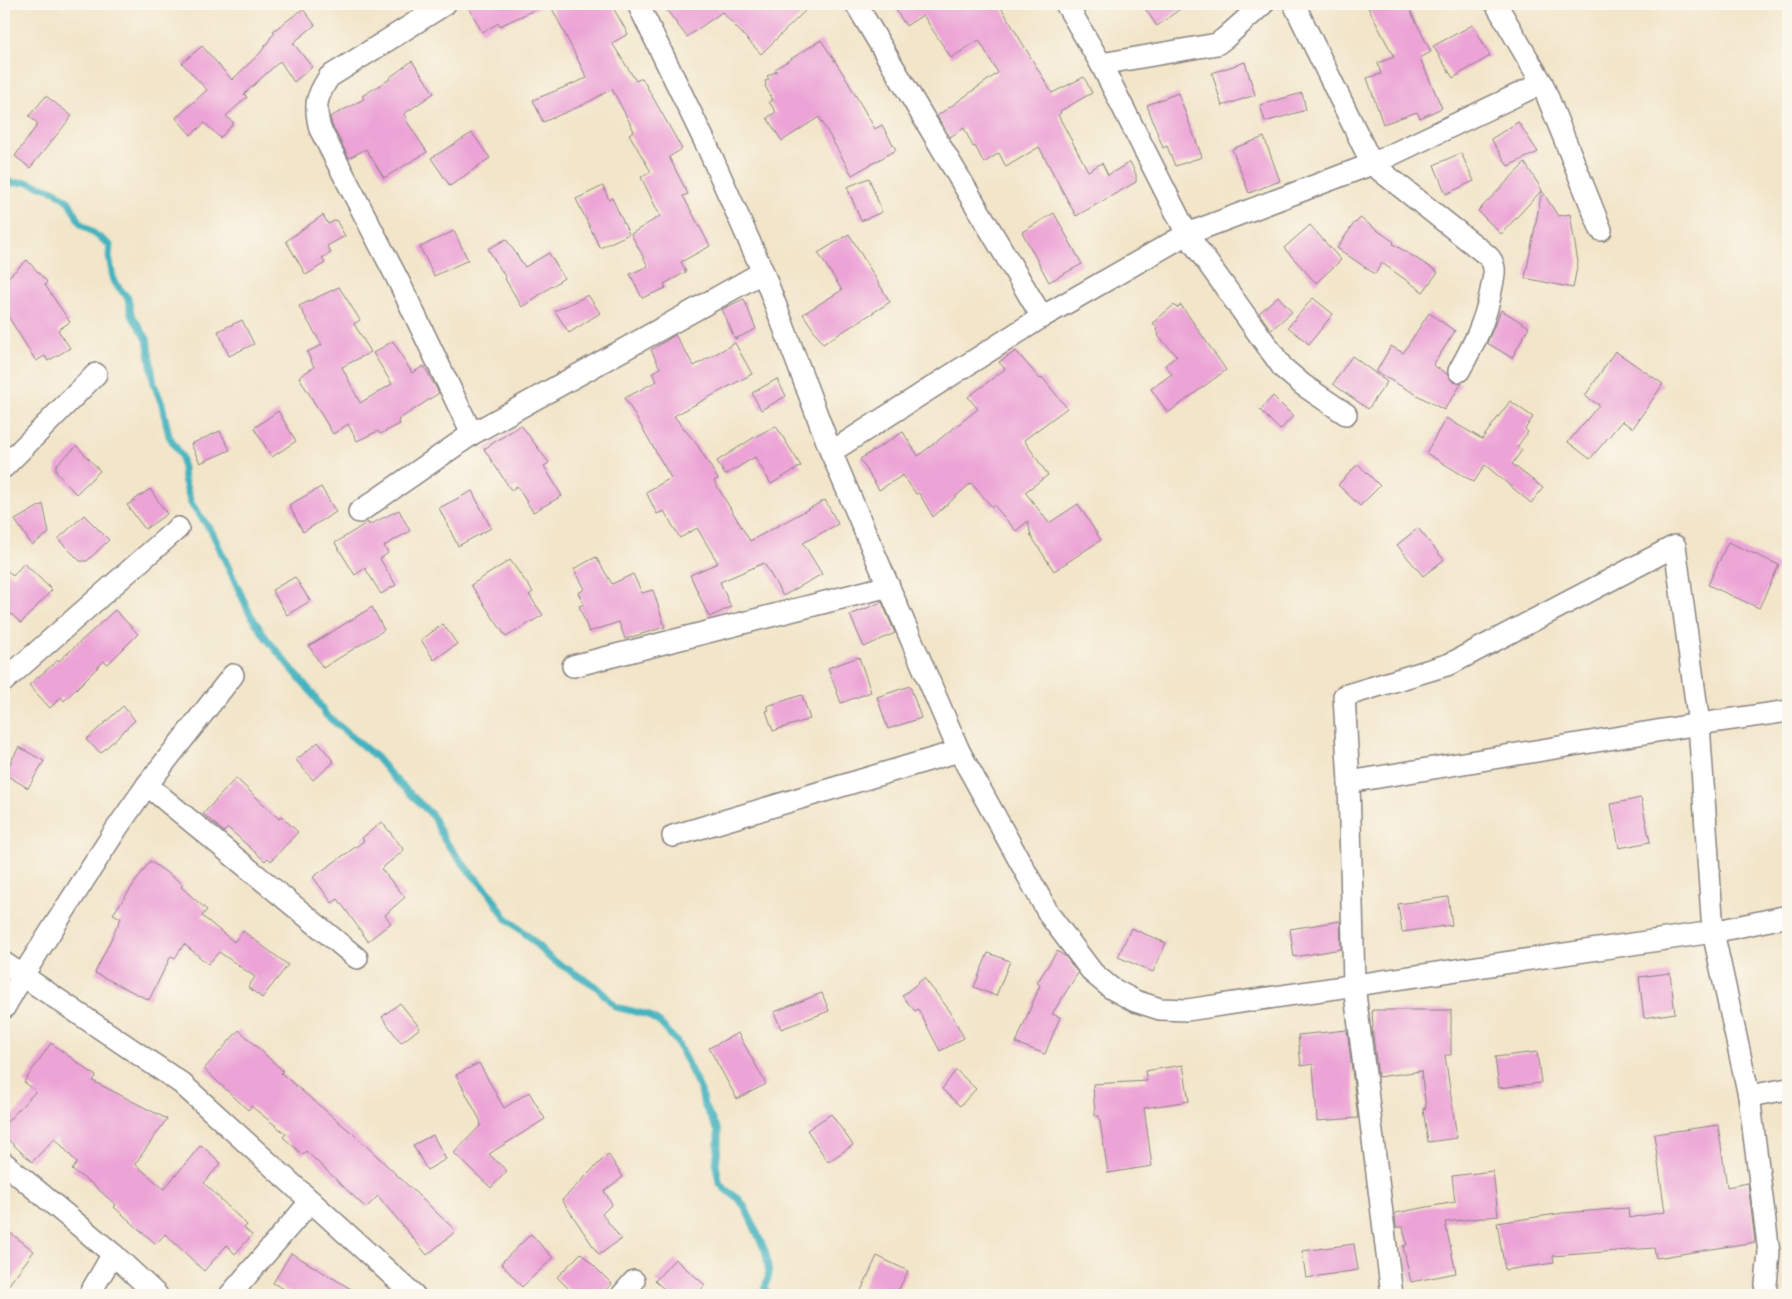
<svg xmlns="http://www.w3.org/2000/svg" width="1792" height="1299" font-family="Itim,sans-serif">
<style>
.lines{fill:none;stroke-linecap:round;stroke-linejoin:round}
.stream{stroke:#45b3bf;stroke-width:7}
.building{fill:#eca3d6}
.street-casing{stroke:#8a8482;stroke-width:24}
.street{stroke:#fff;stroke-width:21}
</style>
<rect width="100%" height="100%" fill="#fbf7ec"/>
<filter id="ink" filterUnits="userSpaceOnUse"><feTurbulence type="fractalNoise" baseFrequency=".02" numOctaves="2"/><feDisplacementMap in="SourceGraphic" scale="10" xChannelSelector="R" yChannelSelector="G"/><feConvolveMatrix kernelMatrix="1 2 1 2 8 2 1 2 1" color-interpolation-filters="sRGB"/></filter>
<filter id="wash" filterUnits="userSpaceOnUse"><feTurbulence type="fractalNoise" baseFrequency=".0096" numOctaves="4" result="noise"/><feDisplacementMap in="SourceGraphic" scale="20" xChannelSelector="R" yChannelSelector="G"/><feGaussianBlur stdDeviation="1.12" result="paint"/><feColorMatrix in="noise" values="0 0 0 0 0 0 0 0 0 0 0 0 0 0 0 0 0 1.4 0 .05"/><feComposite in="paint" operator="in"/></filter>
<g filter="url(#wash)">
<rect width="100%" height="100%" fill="#f2e5c9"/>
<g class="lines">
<polyline class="stream" points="4,179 13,183 27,182 55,191 69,202 81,224 110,245 109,257 114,282 128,298 131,314 147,339 154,384 162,404 169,436 182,457 184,479 191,503 212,532 250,614 266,638 312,693 326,715 376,757 391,775 432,815 445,841 469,871 489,892 505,917 528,936 551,959 596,986 616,1007 648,1015 660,1023 677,1042 701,1091 704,1105 718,1131 718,1145 716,1164 719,1182 726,1190 738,1198 745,1207 766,1253 769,1274 765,1288 770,1295"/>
</g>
<g id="blocks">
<g class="building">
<polygon points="467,4 547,4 500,26 499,23 482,32"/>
<polygon points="550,4 611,4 628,34 612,43 636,81 642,78 682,149 669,157 688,194 683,196 710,246 681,262 686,272 664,284 666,288 642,298 630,274 648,266 631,234 660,216 641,177 651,172 629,134 634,131 612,89 583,105 543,122 533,100 587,78"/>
<polygon points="662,4 812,4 761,54 722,12 687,37"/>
<polygon points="892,4 999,4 1052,93 1084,77 1092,93 1060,111 1061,113 1058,115 1088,171 1102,163 1108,175 1130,162 1136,174 1136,182 1076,216 1039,147 1006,167 999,153 984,163 975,146 973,147 964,128 950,137 937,116 998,73 979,40 951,58 923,15 906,26"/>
<polygon points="1142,4 1187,4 1157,26"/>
<polygon points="1366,4 1407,4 1431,52 1420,58 1442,108 1420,118 1417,112 1383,124 1367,78 1381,74 1378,63 1394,57"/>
<polygon points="303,9 315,25 293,43 312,67 294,82 280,61 244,94 247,97 226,116 234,123 220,138 205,123 191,135 176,118 207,90 182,63 202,46 232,80 261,52 270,39 270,38 275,33 273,31"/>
<polygon points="1473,25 1490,56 1453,78 1433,46"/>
<polygon points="821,40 850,84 849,84 875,129 882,125 896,150 852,175 819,117 782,141 767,118 776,112 769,102 773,100 765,86 766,85 765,81 769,79 767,76 777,71 775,69"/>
<polygon points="412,61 434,93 404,114 407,119 406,120 427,152 384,178 366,149 349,158 332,125 330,117 364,99 362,96 390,79 389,78"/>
<polygon points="1245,62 1255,95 1222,106 1212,73"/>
<polygon points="1178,93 1202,157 1175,166 1167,146 1163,148 1147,105"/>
<polygon points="1302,93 1306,110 1265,122 1260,105"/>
<polygon points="46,96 72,116 30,168 15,156 38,124 29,116"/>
<polygon points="1518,122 1538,152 1508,166 1491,139"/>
<polygon points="472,133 490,158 450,186 431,158"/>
<polygon points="1264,137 1280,181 1249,193 1232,149"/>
<polygon points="1461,153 1474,181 1446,194 1434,165"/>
<polygon points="1525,163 1542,190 1501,234 1478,211"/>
<polygon points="869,178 882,212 861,221 847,187"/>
<polygon points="603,186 609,200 612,198 629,234 600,248 576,199"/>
<polygon points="1542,191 1558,216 1570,214 1578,262 1573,288 1525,278"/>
<polygon points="1054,213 1082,264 1049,282 1022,232"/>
<polygon points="323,215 328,224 336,220 345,236 327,246 331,253 322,258 325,263 306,275 286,241"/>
<polygon points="1360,218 1394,242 1393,244 1438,272 1423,292 1382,263 1375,274 1337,248 1355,222 1356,223"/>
<polygon points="1310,225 1341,260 1316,283 1284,248"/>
<polygon points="454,231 468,260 434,276 420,247"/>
<polygon points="849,234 890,302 823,344 803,314 842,290 818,253"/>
<polygon points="506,239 525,267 549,253 564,278 522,307 505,279 506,278 488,249"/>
<polygon points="27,260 47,282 45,285 70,322 58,330 70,348 48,361 45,356 36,361 4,310 4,281"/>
<polygon points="339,287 360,320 354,324 371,352 342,367 360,403 392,384 373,353 393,341 412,373 424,366 439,393 398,420 400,424 380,434 378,431 357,441 348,424 333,434 299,377 314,367 307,352 322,345 299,306"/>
<polygon points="588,295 600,313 569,333 555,311"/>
<polygon points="1278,296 1292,312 1271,330 1259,313"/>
<polygon points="1313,298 1333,314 1309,344 1288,327"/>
<polygon points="744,299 756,329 735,339 722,309"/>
<polygon points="1174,305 1177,308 1181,305 1226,370 1168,413 1151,389 1172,374 1165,365 1177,356 1158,336 1159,334 1156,330 1157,328 1153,323 1158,320 1157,319"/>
<polygon points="1501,310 1529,327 1512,358 1487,343"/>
<polygon points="1429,313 1455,331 1433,365 1447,374 1453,382 1462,383 1444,410 1376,372 1391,346 1403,353"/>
<polygon points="242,320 254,344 229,356 218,331"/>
<polygon points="675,335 694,366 735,343 752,374 674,416 698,446 718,479 714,481 750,541 825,500 838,524 803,543 822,574 783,596 764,563 720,582 731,607 709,617 690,575 718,563 697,528 680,538 664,511 657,514 646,492 671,478 625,398 657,381 652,373 660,368 651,350"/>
<polygon points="1016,351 1040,379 1042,377 1067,408 1024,440 1048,475 1025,492 1049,523 1078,504 1101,540 1054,571 1031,536 1028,521 1016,531 994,505 992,507 971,483 933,517 919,493 916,494 903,475 879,490 860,459 903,432 918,456 978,409 968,397 1005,369 999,362"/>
<polygon points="1615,351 1663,384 1633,428 1622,421 1590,459 1568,442 1599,405 1585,396"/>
<polygon points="1352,356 1387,382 1368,409 1333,384"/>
<polygon points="777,379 786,396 761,410 752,393"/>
<polygon points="1273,396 1293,416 1280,430 1260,410"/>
<polygon points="1510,401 1533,417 1525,429 1528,432 1517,447 1522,450 1512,464 1543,488 1531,503 1485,465 1474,482 1426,453 1446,418 1482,439"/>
<polygon points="278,411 296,441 272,457 254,428"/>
<polygon points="521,425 549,463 544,466 562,496 533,512 517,486 511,490 484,449"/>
<polygon points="776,426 801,466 771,484 755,457 725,475 717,461 758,435"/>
<polygon points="220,431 230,450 200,463 191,444"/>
<polygon points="77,446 100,471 76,494 56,472 56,465"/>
<polygon points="1358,464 1380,486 1360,506 1338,485"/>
<polygon points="321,487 336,512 303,532 289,505"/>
<polygon points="150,489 167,514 145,529 127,505"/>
<polygon points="472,491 491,528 458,546 439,508"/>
<polygon points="43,504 49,533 32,545 15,520"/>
<polygon points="399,510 410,531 384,546 388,553 380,559 396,585 381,594 365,568 355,575 335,543 368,522 369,525"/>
<polygon points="84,515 109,540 87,561 80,561 58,539"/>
<polygon points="1418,528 1444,560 1423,576 1397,545"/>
<polygon points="1728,542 1779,565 1759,608 1708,585"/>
<polygon points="596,557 612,584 633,574 642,593 653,590 665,627 625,639 619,622 589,632 579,606 584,604 578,593 585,589 574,569"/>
<polygon points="510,560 533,592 529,595 543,615 506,637 471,585"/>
<polygon points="24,563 52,590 21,623 4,607 4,567 13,576"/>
<polygon points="295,577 310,601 287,615 272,590"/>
<polygon points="882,602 895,633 864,647 850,615"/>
<polygon points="372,607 384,630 323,668 309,646"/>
<polygon points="115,610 138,634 108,664 104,661 64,701 61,697 50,708 29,685 58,660 59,661"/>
<polygon points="443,624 457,644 434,660 421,640"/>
<polygon points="859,657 871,692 841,703 828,668"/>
<polygon points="910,686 921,718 888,729 877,697"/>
<polygon points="802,695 810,719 773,731 766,711 769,710 767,706"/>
<polygon points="123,706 135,720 101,753 86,740"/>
<polygon points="318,742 334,762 313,780 296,760"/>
<polygon points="19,747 44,761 28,788 4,774"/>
<polygon points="236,778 279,819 281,816 298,832 271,861 268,858 265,861 228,828 224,832 203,814"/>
<polygon points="1641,798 1650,842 1619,848 1611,804"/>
<polygon points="382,822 404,850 381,869 405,897 385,915 391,923 368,941 338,899 332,903 313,877 364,841 362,838"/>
<polygon points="150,861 183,884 181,887 207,910 202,916 234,942 243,931 288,965 262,998 248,987 255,977 219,952 208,964 184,944 175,958 171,956 149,1000 95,973 121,918 113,914"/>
<polygon points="1448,897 1452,925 1402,932 1398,904"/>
<polygon points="1340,921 1341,949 1294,957 1290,929"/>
<polygon points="1131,928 1166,943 1153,972 1118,957"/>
<polygon points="1057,951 1065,956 1078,973 1052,1014 1060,1017 1045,1054 1016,1043 1040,985 1037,983"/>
<polygon points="988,953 1010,961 996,996 974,987"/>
<polygon points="1670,973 1675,1013 1644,1018 1639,977"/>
<polygon points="924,978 950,1011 964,1038 940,1051 918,1009 915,1011 902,996"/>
<polygon points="822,993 829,1011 781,1029 774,1012"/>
<polygon points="400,1003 420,1028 401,1043 382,1017"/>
<polygon points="1372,1010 1451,1010 1451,1055 1445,1055 1457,1138 1428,1142 1423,1109 1426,1108 1421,1071 1378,1077 1372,1027 1373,1027"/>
<polygon points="239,1030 283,1071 281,1073 359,1139 456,1231 427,1255 378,1196 366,1208 306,1151 303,1155 283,1137 286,1134 251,1106 248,1110 204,1069"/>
<polygon points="1347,1030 1358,1118 1317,1121 1313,1064 1301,1066 1298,1035"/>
<polygon points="738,1033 766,1084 737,1099 709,1048"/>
<polygon points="51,1043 96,1076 93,1081 167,1119 135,1164 164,1189 201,1145 221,1163 204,1183 247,1225 244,1228 252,1235 235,1254 227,1245 204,1271 165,1234 156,1244 114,1207 116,1205 91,1183 72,1170 77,1163 55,1138 32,1162 4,1136 4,1125 36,1091 24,1082"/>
<polygon points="1537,1052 1541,1083 1499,1088 1495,1057"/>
<polygon points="479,1063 504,1108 529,1092 545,1119 489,1154 507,1171 491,1188 454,1153 481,1125 480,1123 481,1122 456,1075"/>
<polygon points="1183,1065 1189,1101 1144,1108 1152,1166 1108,1173 1099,1116 1095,1116 1093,1084 1147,1081 1145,1071"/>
<polygon points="956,1070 976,1089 960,1106 942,1089"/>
<polygon points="831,1114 853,1145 828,1162 807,1130"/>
<polygon points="1718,1125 1727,1187 1748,1183 1755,1242 1656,1258 1654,1248 1553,1256 1554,1263 1505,1270 1497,1223 1563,1213 1628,1208 1629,1218 1665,1212 1654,1134"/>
<polygon points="433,1135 446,1159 427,1170 413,1145"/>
<polygon points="608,1154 623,1177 604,1191 612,1204 602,1214 621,1239 599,1255 562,1200"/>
<polygon points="1493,1171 1498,1216 1445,1222 1456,1273 1411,1282 1403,1246 1407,1245 1403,1227 1396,1227 1395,1213 1455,1202 1452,1176"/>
<polygon points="4,1228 34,1251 4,1291"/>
<polygon points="531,1234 553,1258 522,1287 501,1263"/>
<polygon points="1354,1244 1358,1270 1306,1278 1302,1251"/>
<polygon points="291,1253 361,1295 295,1295 273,1283"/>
<polygon points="581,1253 612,1284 600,1295 575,1295 557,1277"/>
<polygon points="877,1256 908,1271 896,1295 859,1295"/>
<polygon points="675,1259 705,1285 696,1295 671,1295 655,1281"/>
</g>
</g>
</g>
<g filter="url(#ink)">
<use href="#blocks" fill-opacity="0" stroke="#8a8482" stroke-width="1"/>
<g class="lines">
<g class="street-casing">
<g id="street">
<path d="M445,4L329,77C316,97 314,105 320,129L399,282L472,434"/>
<polyline points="638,4 707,146 763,272 831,452 959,751 1050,916 1093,973 1111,988 1135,1001 1160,1009 1187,1010 1713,932 1788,916"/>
<polyline points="856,4 1042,317"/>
<polyline points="1066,4 1101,64 1187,234 1283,368 1303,385 1346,414"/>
<path d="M1294,4L1372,164L1483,252C1489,256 1493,261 1494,268C1495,275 1492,284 1491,291C1485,322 1474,344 1459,371"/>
<polyline points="1496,4 1542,83 1601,230"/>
<polyline points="1101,64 1217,44 1225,38 1263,4"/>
<polyline points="831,452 1042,317 1187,234 1372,164 1542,83"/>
<polyline points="4,467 96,374"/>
<polyline points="359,512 472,434 763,272"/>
<polyline points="573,666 889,586"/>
<polyline points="4,681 178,528"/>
<polyline points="1349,782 1699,724 1788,711"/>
<polyline points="147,785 357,958"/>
<polyline points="673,836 959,751"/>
<polyline points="4,963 181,1083 414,1295"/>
<polyline points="4,1008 23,975 117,828 147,785 233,675"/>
<polyline points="1749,1096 1788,1089"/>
<polyline points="4,1163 113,1254 157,1295"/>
<polyline points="89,1295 113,1254"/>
<polyline points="230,1295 311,1201"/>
<polyline points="622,1295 634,1281"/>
<polyline points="1392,1295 1354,985 1349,782 1344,696 1450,664 1675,546 1699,724 1713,932 1749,1096 1767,1237 1769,1253 1765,1295"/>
</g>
</g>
<use href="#street" class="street"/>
</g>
</g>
<rect width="1792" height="1299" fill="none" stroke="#fbf7ec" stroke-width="20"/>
</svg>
